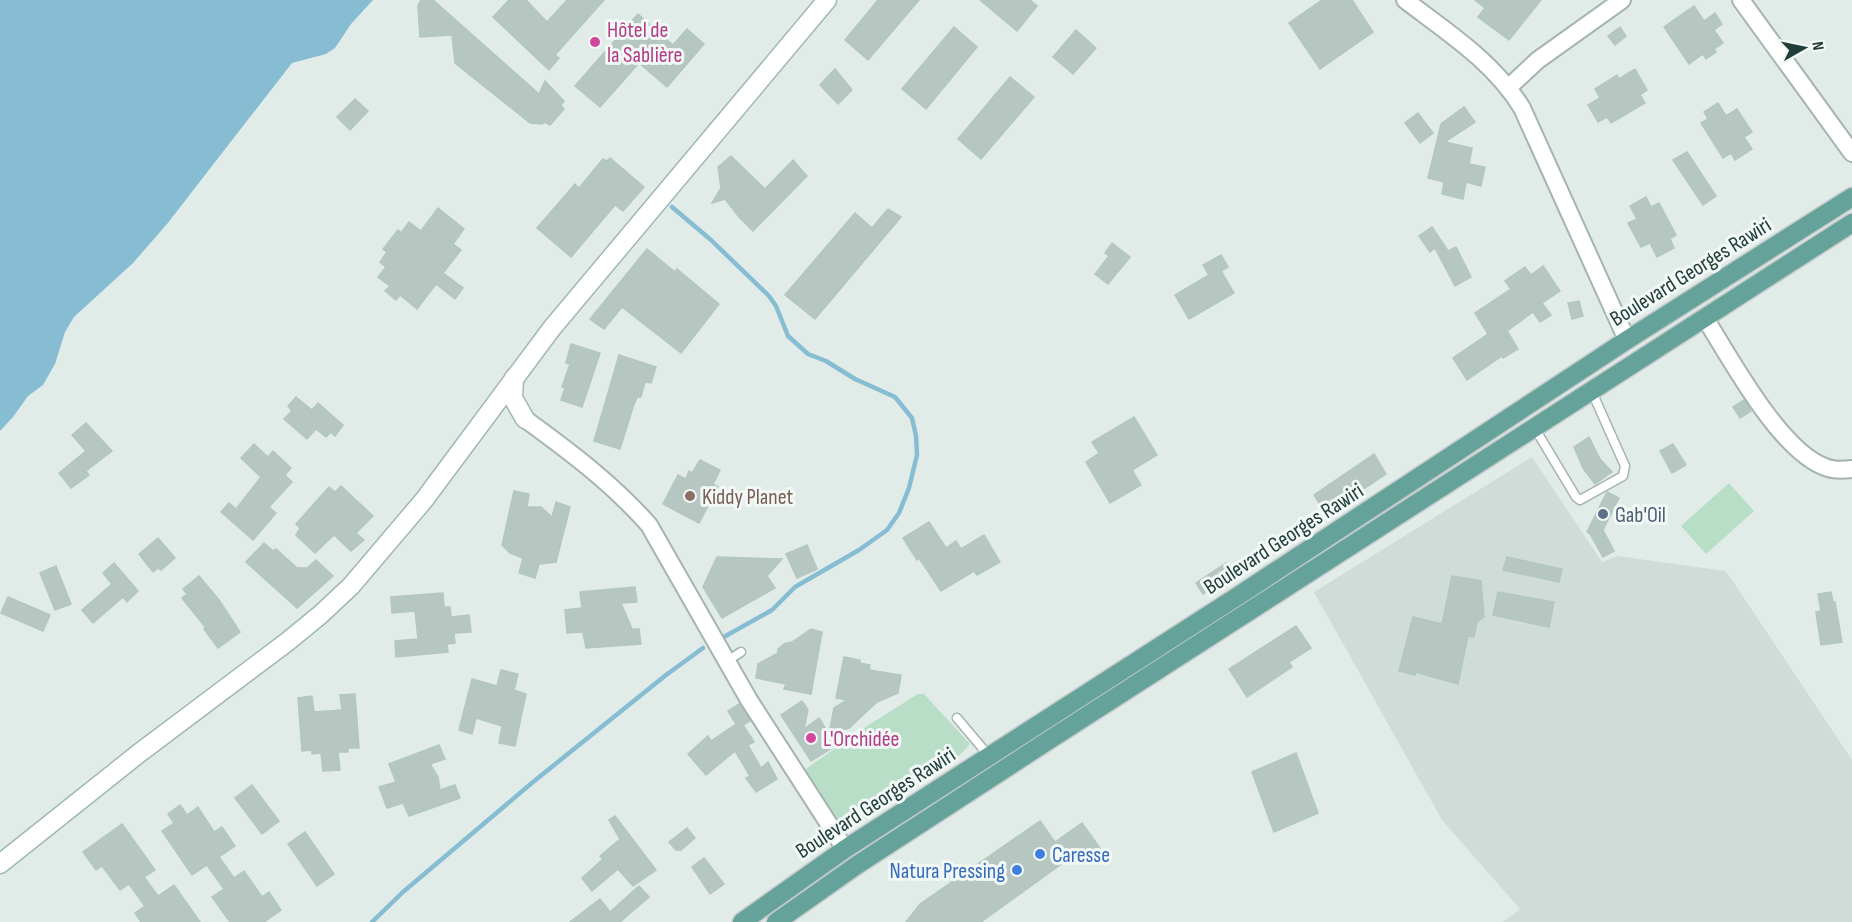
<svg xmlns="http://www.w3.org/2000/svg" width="1852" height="922" font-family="'Sofia Sans Condensed',sans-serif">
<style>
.built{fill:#cfdcd7}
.green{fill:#b9dec8}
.water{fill:#87bdd2}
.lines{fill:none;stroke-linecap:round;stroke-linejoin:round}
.stream{stroke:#87bdd2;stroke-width:4.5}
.building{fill:#b6c7c2;stroke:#b3c6c0;stroke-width:1.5}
.lane-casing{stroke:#a4b4b0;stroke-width:11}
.street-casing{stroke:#a4b4b0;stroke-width:20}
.secondary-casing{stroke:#9fb8b2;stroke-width:21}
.primary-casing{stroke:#c1c9c8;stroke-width:21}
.lane{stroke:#fff;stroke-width:8}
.street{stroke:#fff;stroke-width:16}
.secondary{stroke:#fff;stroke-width:18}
.primary{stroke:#64a29a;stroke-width:18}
.hotel-dot{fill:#d1479c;stroke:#f1f8f6;stroke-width:2}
.education-dot{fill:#8d6e63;stroke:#f1f8f6;stroke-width:2}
.service-dot{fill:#5c6f8a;stroke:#f1f8f6;stroke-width:2}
.shop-dot{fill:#3f7fe0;stroke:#f1f8f6;stroke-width:2}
.labels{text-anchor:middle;stroke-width:6;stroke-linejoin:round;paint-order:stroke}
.hotel-label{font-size:22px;fill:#b23c85;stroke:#f1f8f6;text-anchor:start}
.street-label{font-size:22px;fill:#213d39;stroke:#f1f8f6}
.education-label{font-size:22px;fill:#785e54;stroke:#f1f8f6;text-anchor:start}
.service-label{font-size:22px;fill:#4e5e75;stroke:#f1f8f6;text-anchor:start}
.shop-label{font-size:22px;fill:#366cbe;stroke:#f1f8f6;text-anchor:start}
</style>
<rect width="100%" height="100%" fill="#e1ece8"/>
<polygon class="built" points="1532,457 1602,562 1617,556 1725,571 1734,583 1852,760 1852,922 1503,922 1520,909 1442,820 1314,592"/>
<g class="green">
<polygon points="1729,483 1754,511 1706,554 1681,526"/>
<polygon points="918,694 924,694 970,744 961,754 857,823 839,820 831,815 803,771 867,726"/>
</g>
<polygon class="water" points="0,0 373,0 351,24 335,48 326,54 292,63 167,224 133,263 74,317 65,332 55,364 43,385 28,396 13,417 0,431"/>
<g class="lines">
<g class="stream">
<polyline points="672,207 711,240 769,296 776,306 788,336 808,354 826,361 855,379 895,397 912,418 916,436 917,455 909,488 899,513 887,530 859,550 795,587 772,610 722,638"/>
<polyline points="372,922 403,892 533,782 666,675 703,648"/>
</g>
</g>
<g class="building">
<polygon points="421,0 433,0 539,94 545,81 564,101 561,105 564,109 550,125 544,122 542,124 530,123 455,63 452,35 420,37 418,6"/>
<polygon points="509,0 526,0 547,22 567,0 604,0 555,55 559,58 549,70 493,17"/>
<polygon points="878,0 919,0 868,60 845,40"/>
<polygon points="980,0 1030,0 1037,6 1017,31"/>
<polygon points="1322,0 1352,0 1373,32 1320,69 1289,23"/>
<polygon points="1475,0 1541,0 1509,40 1478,17 1485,8"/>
<polygon points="1694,6 1704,21 1715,13 1722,24 1714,30 1723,43 1714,49 1716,52 1706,59 1703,54 1689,64 1664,27"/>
<polygon points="638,14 673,45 687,29 704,44 667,87 639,63 600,107 575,86"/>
<polygon points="954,27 977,47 926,109 902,89"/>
<polygon points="1620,27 1626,36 1615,45 1608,36"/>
<polygon points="1076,30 1096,48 1073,74 1053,57"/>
<polygon points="835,69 852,90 838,104 820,85"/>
<polygon points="1635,69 1647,90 1640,95 1645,103 1611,123 1607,117 1598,122 1588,105 1600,98 1595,89 1617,75 1619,79"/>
<polygon points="1010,77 1034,97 981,159 958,139"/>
<polygon points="355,99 368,111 350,130 337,117"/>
<polygon points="1718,103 1726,116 1737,109 1752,132 1744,137 1752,149 1735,160 1731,153 1723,158 1701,123 1708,119 1704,112"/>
<polygon points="1464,107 1475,122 1445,142 1472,148 1469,164 1485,167 1481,186 1466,182 1463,199 1442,194 1444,182 1428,178 1441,124"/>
<polygon points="1418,113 1433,133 1420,143 1405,123"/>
<polygon points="1687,152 1716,196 1703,205 1673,160"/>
<polygon points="731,156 765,189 793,160 807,176 753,231 739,217 725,199 712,203 721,188 718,167"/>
<polygon points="610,158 644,187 623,211 615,205 571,257 537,228 575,184 579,188 603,159 607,161"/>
<polygon points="1646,197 1651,207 1659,203 1676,235 1670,239 1674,248 1657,257 1650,243 1641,247 1628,223 1637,219 1630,206"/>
<polygon points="438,208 464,229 453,244 461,250 443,273 463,288 455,299 436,284 417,309 400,295 396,300 385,291 390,286 378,277 386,267 380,262 387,252 383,249 398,230 401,233 409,222 421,231"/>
<polygon points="888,209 901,217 815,319 785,295 855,213 872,228"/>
<polygon points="1432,227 1448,251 1456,247 1471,277 1455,286 1435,248 1430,252 1419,236"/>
<polygon points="1112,243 1130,257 1108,284 1095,274 1109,256 1105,253"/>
<polygon points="647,249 675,272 677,269 719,304 681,353 622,307 604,329 590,319"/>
<polygon points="1221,255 1228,267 1221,271 1234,293 1189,319 1175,295 1209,275 1203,265"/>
<polygon points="1543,266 1560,291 1542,303 1551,315 1540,322 1533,312 1507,331 1518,349 1503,358 1502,356 1467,380 1453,358 1488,334 1475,313 1511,289 1505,281 1525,267 1531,275"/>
<polygon points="1579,301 1583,316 1572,319 1568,303"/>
<polygon points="571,344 600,353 582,407 561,400 565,388 562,387 570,364 566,363"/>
<polygon points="619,355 656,367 651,383 645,382 641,397 637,397 633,407 620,449 594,441"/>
<polygon points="296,397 312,410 318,403 343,425 335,436 331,432 326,437 316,429 307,439 284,419 292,411 288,406"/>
<polygon points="1744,400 1751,411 1740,418 1733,407"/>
<polygon points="1134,417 1157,455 1132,470 1141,485 1110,503 1086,462 1099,453 1092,442"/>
<polygon points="86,423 112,451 86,471 89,475 71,488 59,473 86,451 72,435"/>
<polygon points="1589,437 1600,459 1612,472 1595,484 1583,468 1574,447"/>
<polygon points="254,444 268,457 273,451 291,468 285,475 292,482 269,507 276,513 253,540 221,512 229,503 236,509 261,477 241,458"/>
<polygon points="1673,444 1686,465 1672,473 1660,451"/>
<polygon points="1374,454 1386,474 1326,514 1314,495"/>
<polygon points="700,460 720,470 713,484 718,487 699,523 663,504 678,475 686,479 689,471 692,473"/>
<polygon points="341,486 373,516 356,533 364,540 351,551 334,535 315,553 296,535 300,528 296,524 329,487 335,492"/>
<polygon points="514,491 529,494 527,507 541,507 552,517 556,502 570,507 556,562 539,564 535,578 519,573 523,558 510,553 502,545"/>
<polygon points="1607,492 1619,498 1603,530 1614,551 1603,557 1590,534 1587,532"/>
<polygon points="929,522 946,548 956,541 961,549 984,535 1000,562 977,575 974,571 941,591 919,558 917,560 903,538"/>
<polygon points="158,538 175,558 161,570 158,568 153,572 139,554"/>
<polygon points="264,543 273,551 276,549 297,568 307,568 316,560 333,576 297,608 246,562"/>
<polygon points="807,545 817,569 797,578 786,554"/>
<polygon points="717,557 782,559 767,576 775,588 722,618 703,587"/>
<polygon points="1507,557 1562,569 1559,582 1503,570"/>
<polygon points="114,563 138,591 127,602 123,597 93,623 82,610 112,584 103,573"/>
<polygon points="1226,563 1232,574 1203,594 1196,583"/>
<polygon points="56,566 71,604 55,610 40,573"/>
<polygon points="199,576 219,600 240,632 218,648 204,629 206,628 182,598 187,594 183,589"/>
<polygon points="1452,576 1481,581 1484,617 1477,622 1474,637 1468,636 1458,684 1415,672 1415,675 1399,671 1413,617 1442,624"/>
<polygon points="635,587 637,602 621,603 632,629 639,629 641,644 586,648 583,632 567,633 565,610 582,608 580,592"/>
<polygon points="1498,592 1554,602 1549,627 1493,615"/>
<polygon points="1831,592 1833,602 1835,602 1842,642 1821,645 1816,612 1821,611 1818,594"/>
<polygon points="443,593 444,607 450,607 451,617 469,615 471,632 454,633 455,643 447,644 448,652 396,657 395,641 418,639 415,611 392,613 391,597"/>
<polygon points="8,597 50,615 43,631 1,613"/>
<polygon points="1296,626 1311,648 1289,662 1292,667 1247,697 1229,669"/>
<polygon points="811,629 822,632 811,694 784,689 786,684 756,678 758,664 778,653 778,649 784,644 792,642"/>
<polygon points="844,657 860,660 860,663 870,665 869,670 901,675 898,693 877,702 849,728 829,734 834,708 847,700 836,698"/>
<polygon points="501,670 518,674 514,690 526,694 515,746 499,743 502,726 476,718 472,734 459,730 472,679 497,686"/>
<polygon points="355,694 359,748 348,748 348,752 338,752 340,770 323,771 321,753 312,754 312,750 302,751 298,698 312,696 314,712 342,710 340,695"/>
<polygon points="802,701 808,710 804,729 819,718 829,734 824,735 832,748 811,761 781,715"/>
<polygon points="739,704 750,721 743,725 754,742 748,745 761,768 768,762 777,779 756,792 746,778 750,776 735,751 706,775 688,754 708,736 711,741 736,724 728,711"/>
<polygon points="439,745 445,759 430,764 438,777 440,790 455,785 460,798 409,816 403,803 387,808 379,787 396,782 389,764"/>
<polygon points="1296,753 1318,813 1274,832 1252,772"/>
<polygon points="252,785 279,821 262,834 235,798"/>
<polygon points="180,805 187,815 198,807 214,832 222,827 235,846 219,857 234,878 244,871 262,897 269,892 281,910 264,922 230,922 212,897 224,889 207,865 192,875 162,831 174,823 168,814"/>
<polygon points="615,816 656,870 633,886 618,869 592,891 582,878 603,859 600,856 620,839 609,820"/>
<polygon points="1040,821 1055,842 1082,823 1100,848 1083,860 1078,852 981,922 906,922 920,904"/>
<polygon points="122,824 155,870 144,877 158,896 174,885 200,922 141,922 135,913 145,906 129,884 120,890 102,866 96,870 83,852"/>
<polygon points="687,828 695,838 681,850 676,850 669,842"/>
<polygon points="305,832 334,874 317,886 288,844"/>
<polygon points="704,858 724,884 710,894 692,867"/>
<polygon points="639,886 649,897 620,922 570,922 600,899 610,912"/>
</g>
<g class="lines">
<g class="lane-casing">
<g id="lane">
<polyline points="1534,427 1576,497 1580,500 1623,476 1625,466 1592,392"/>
<polyline points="727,661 741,652"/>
<polyline points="957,718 989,756"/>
</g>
</g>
<g class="street-casing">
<g id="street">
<path d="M1405,0C1447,32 1494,62 1522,108L1627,340"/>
<polyline points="1741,0 1852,153"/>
<polyline points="1509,87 1538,60 1622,0"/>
<path d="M1705,318C1730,358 1780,451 1825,467C1832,470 1844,470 1852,469"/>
<path d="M525,419C569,451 613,484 649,525L749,700L845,849"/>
</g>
</g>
<g class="secondary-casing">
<g id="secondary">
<polyline points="514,378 513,398 525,419"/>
<polyline points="0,864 138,754 287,642 320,615 351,586 424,500 552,328 827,0"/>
</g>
</g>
<g class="primary-casing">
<g id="primary">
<polyline points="742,922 845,849 1238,596 1627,340 1852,197"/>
<polyline points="776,922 857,865 1046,742 1852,223"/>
</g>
</g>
<use href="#lane" class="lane"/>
<use href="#street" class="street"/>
<use href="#secondary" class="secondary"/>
<use href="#primary" class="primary"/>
</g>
<g class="hotel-dot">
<circle cx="595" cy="42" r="6"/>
<circle cx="811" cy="738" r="6"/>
</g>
<circle class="education-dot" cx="690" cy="496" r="6"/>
<circle class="service-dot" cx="1603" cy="514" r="6"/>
<g class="shop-dot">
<circle cx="1040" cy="854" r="6"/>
<circle cx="1017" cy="870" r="6"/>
</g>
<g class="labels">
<g class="hotel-label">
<text x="607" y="37">Hôtel de<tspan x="607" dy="25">la Sablière</tspan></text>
<text x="823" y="746">L'Orchidée</text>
</g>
<g class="street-label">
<text transform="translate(1690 271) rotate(-32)" y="8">Boulevard Georges Rawiri</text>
<text transform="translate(1283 538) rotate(-33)" y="8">Boulevard Georges Rawiri</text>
<text transform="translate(875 802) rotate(-33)" y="8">Boulevard Georges Rawiri</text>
</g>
<g class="education-label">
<text x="702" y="504">Kiddy Planet</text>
</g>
<g class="service-label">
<text x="1615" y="522">Gab'Oil</text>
</g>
<g class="shop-label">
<text x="1052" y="862">Caresse</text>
<text x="1005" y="878" text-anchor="end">Natura Pressing</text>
</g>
</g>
<g transform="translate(1804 48) rotate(81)" stroke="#f1f8f6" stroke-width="4.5" paint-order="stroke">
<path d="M0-4.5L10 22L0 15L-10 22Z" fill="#213d39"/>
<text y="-9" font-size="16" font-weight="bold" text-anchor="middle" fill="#213d39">N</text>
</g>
</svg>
